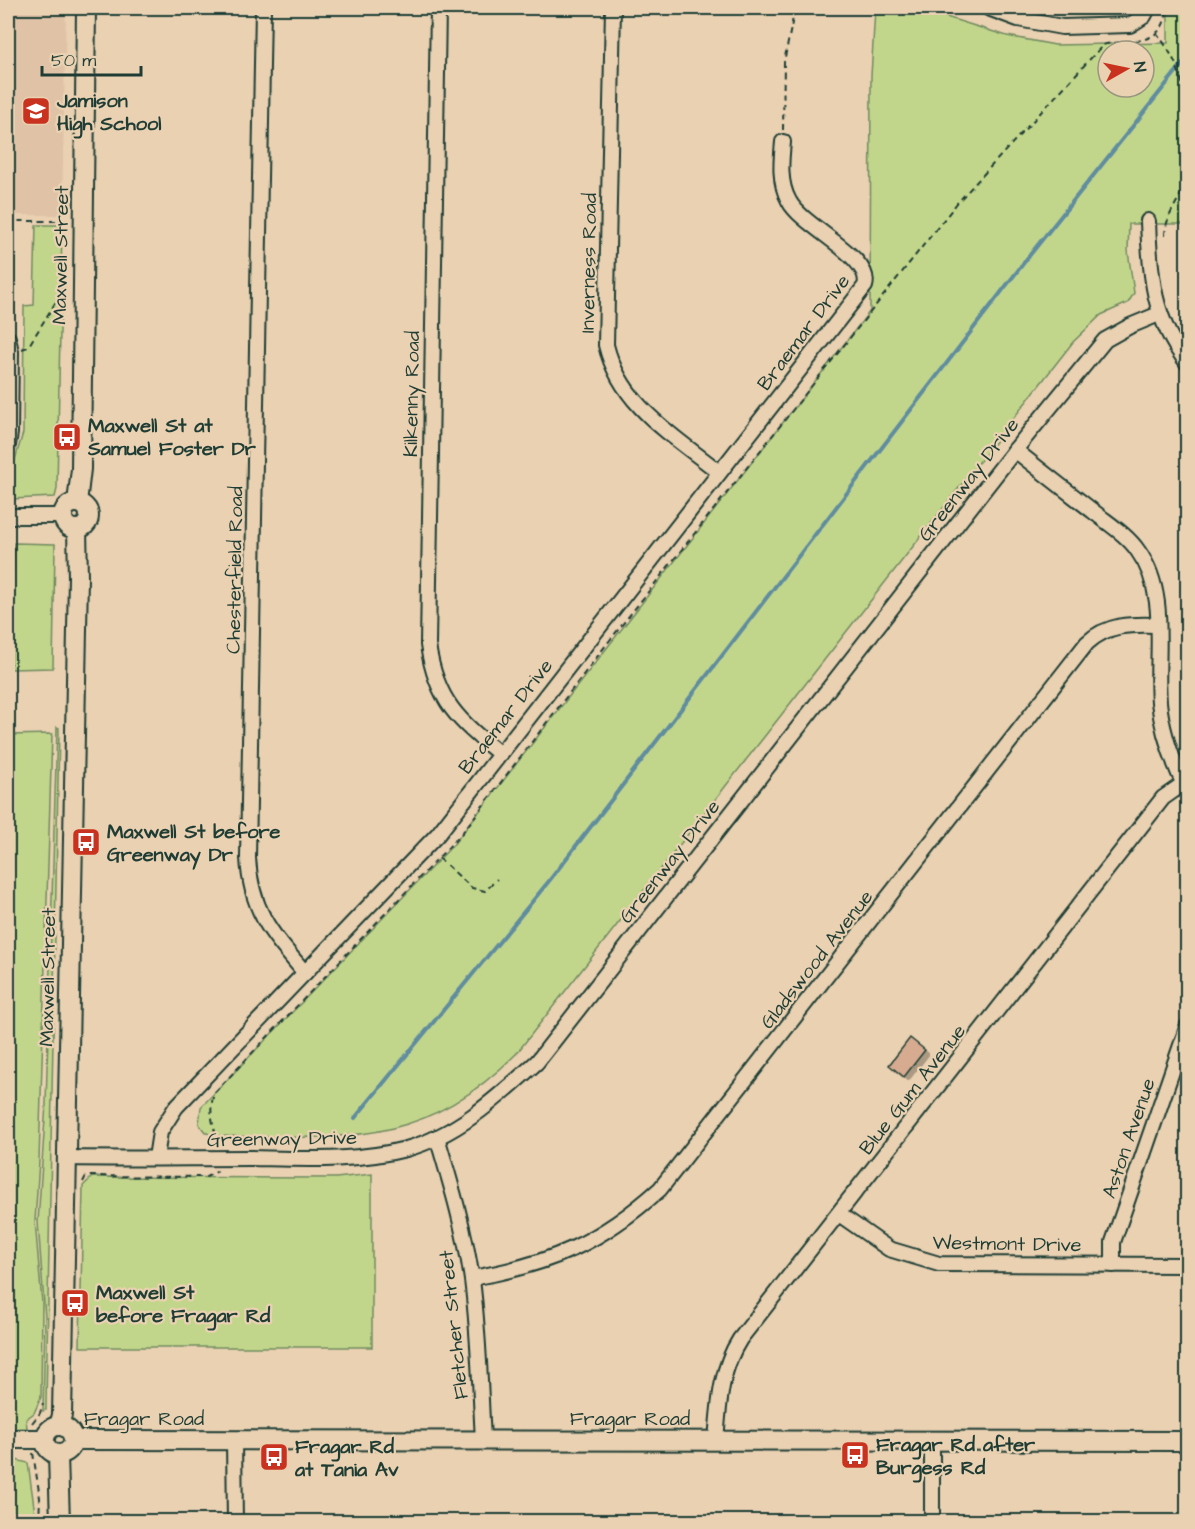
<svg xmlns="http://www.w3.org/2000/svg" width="1195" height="1529" font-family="'Architects Daughter',sans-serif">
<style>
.built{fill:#e0c3a6}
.green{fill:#c2d68b;stroke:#708a60;stroke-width:1.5;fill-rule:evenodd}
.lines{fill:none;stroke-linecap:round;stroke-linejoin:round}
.stream{stroke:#5e8c9f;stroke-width:4}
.building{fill:#d7ab90;stroke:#1f3d34;stroke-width:1.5;filter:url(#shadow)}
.street-casing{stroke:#1f3d34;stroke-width:18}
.secondary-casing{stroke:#1f3d34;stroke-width:22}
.path{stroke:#1f3d34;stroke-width:2;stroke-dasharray:6 4.5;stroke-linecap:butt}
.street{stroke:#ead1b2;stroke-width:14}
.secondary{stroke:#ead1b2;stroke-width:18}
.labels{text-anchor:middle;stroke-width:4.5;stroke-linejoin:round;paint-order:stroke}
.poi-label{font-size:20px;font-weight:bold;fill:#1f3d34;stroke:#ead1b2;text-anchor:start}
.street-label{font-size:20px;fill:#1f3d34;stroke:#ead1b2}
</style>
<defs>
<filter id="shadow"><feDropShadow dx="4" dy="4" stdDeviation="0" flood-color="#0004"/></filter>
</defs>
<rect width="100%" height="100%" fill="#ead1b2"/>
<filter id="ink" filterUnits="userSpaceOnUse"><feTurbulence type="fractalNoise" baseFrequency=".0167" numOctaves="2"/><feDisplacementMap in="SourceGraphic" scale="12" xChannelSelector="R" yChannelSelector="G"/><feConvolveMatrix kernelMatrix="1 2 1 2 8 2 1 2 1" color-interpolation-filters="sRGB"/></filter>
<g filter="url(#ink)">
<polygon class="built" points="8,8 66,8 62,215 8,215"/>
<g class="green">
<path d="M1168,8H1187V224H1129L1128,251L1134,293L1128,303L1101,315L1073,342L516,1054C419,1151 339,1137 213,1136L205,1132L199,1124L201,1107L453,845L870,311L871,76L875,10L927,11L1007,36L1055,45L1168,43ZM1108,51H1144V87H1108Z"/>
<polygon points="36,225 62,225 57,489 55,497 11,499 11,473 23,433 24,306 34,305"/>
<polygon points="14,543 55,544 53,668 11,669"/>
<polygon points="57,727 59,728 46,1404 46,1410 43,1411 45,1317 38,1222 46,1104"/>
<polygon points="52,734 39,1161 35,1221 42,1303 41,1397 34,1413 26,1419 27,1428 8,1429 8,735"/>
<polygon points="372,1174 372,1347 80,1347 83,1186 92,1177 336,1178"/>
<polygon points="8,1458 28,1463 36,1521 8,1521"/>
</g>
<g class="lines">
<polyline class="stream" points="355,1118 549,881 1029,256 1188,57"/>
</g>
<polygon class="building" points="910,1038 925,1050 904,1077 889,1065"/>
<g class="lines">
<g class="street-casing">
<g id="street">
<path d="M263,8L248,858C251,912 272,934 305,973"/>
<path d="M438,8L428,645C436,701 459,721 500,754"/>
<path d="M613,8L606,345C621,406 673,435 719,472"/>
<polyline points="988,8 1018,19 1062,27 1130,25 1144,16 1148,8"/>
<path d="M1148,221C1150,276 1153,319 1188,364"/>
<polyline points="8,338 11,352 10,433 8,445"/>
<path d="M1015,450C1041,471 1067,491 1094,512C1109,524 1127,535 1138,551C1169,593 1155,653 1159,702C1162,733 1174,765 1188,793"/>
<polyline points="8,516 63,516"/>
<path d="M437,1137C451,1184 465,1231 472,1280C479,1333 480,1387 483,1440"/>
<path d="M66,1158C128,1159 190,1158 252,1158C303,1159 356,1162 406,1149C458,1135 498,1097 537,1062L1015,450L1105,340L1130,326L1159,314"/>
<path d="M156,1158L160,1132L176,1107L438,834L865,286C874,257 803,228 789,201C779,183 781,162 783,142"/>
<polyline points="839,1214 889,1249 939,1264 1188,1265"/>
<polyline points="1113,1265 1113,1242 1188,1025"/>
<path d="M472,1278C551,1264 600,1243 660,1189L1087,643C1107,624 1131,624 1157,625"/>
<polyline points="234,1440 235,1522"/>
<path d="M716,1441C719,1405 720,1370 740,1339L1163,798L1183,784"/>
<polyline points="932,1441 932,1522"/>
</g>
</g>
<g class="secondary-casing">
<g id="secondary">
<circle cx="76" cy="516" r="13"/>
<polyline points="77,503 81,469 86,8"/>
<circle cx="59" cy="1440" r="14"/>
<polyline points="59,1426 62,1415 78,577 77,529"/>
<polyline points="8,1439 45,1439"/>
<polyline points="73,1440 1188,1441"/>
<polyline points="58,1455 60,1522"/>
</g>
</g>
<g class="path">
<path d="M1156,32C1178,61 1183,79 1188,115"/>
<polyline points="783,130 784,62 795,8"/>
<polyline points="8,221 68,221"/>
<path d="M1165,236C1165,215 1181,199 1188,179"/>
<polyline points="22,349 28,347 65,287"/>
<polyline points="439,858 472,888 485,891 497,879"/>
<path d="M218,1144C214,1126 207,1110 215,1092L462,833L610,640L957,203L1103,45C1127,38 1164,50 1167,8"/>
<polyline points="83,1182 86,1176 206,1177 218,1171"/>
<polyline points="32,1423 40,1413 43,1403"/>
<polyline points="33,1453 40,1498 39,1522"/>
</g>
<use href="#street" class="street"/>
<use href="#secondary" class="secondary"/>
</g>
</g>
<defs>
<g id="school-square" transform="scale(1.5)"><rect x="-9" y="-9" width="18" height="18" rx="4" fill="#c8321e" stroke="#ead1b2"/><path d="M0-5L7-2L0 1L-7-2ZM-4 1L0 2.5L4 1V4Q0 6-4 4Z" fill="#fff"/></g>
<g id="bus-square" transform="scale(1.5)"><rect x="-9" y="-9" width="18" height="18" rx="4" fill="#c8321e" stroke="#ead1b2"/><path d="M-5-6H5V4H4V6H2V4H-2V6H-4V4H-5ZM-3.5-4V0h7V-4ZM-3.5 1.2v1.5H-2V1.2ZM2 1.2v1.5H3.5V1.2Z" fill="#fff"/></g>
</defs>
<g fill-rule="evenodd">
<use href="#school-square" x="36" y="111"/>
<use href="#bus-square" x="67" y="437"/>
<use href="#bus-square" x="86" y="842"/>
<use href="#bus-square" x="75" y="1303"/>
<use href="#bus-square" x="855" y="1455"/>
<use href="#bus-square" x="274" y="1457"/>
</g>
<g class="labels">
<g class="poi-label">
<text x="57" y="107">Jamison<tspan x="57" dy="23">High School</tspan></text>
<text x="88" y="432">Maxwell St at<tspan x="88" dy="23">Samuel Foster Dr</tspan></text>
<text x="107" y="838">Maxwell St before<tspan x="107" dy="23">Greenway Dr</tspan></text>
<text x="96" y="1299">Maxwell St<tspan x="96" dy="23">before Fragar Rd</tspan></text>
<text x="876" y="1451">Fragar Rd after<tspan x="876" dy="23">Burgess Rd</tspan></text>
<text x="295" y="1453">Fragar Rd<tspan x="295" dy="23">at Tania Av</tspan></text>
</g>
<g class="street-label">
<text transform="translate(60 255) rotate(-89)" y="7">Maxwell Street</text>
<text transform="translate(588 263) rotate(-89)" y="7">Inverness Road</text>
<text transform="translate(803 332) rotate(-53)" y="7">Braemar Drive</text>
<text transform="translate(411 394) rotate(-89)" y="7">Kilkenny Road</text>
<text transform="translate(968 479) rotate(-52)" y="7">Greenway Drive</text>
<text transform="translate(234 570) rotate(-89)" y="7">Chesterfield Road</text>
<text transform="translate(505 716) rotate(-52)" y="7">Braemar Drive</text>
<text transform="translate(669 861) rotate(-52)" y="7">Greenway Drive</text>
<text transform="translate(816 959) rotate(-52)" y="7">Gladswood Avenue</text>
<text transform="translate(47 977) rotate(-89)" y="7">Maxwell Street</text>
<text transform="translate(912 1089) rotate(-52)" y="7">Blue Gum Avenue</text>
<text transform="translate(282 1138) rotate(-1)" y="7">Greenway Drive</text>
<text transform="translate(1128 1138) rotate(-71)" y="7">Aston Avenue</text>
<text transform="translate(1007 1243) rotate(1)" y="7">Westmont Drive</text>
<text transform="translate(453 1325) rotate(-96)" y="7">Fletcher Street</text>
<text x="144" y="1425">Fragar Road</text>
<text x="630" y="1425">Fragar Road</text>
</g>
</g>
<rect width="1195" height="1529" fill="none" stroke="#ead1b2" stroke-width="30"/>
<rect x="15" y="15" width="1165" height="1499" fill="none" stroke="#1f3d34" stroke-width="2" filter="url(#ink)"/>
<g transform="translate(1126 69) rotate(81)"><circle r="28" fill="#ead1b2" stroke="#999680" stroke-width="1.5"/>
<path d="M0-4.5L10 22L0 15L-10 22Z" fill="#c8321e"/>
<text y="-9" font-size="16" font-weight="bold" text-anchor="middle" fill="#1f3d34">N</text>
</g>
<path d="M42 66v9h99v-9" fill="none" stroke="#1f3d34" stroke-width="3"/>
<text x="51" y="66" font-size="18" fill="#1f3d34" stroke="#ead1b2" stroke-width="4.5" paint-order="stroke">50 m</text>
</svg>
